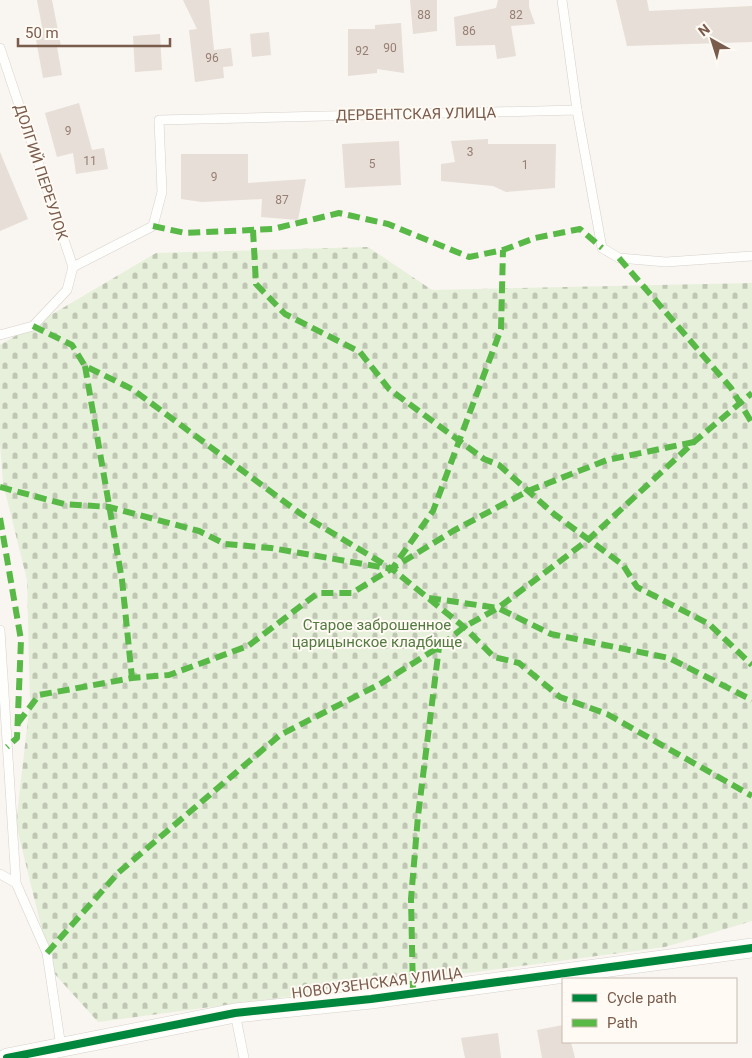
<svg xmlns="http://www.w3.org/2000/svg" width="752" height="1058" font-family="Roboto,sans-serif">
<style>
.cemetery{fill:url(#cemetery-stones)}
.building{fill:#e6ded7}
.lines{fill:none;stroke-linecap:round;stroke-linejoin:round}
.lane-casing{stroke:#d7d1cb;stroke-width:10}
.street-casing{stroke:#d7d1cb;stroke-width:20}
.lane{stroke:#fefefd;stroke-width:9}
.street{stroke:#fefefd;stroke-width:19}
.quiet{stroke:#58b947;stroke-width:6;stroke-dasharray:12 6;stroke-linecap:butt}
.cycleway-casing{stroke:#fffaf3;stroke-width:11}
.cycleway{stroke:#00873e;stroke-width:8}
.labels{text-anchor:middle;stroke-width:4;stroke-linejoin:round;paint-order:stroke}
.number-label{font-size:12px;fill:#977e72}
.street-label{font-size:15px;fill:#7a5c4d;stroke:#fffaf3}
.park-label{font-size:15px;fill:#537a41;stroke:#fffaf3}
</style>
<defs>
<pattern id="cemetery-stones" width="16" height="16" patternUnits="userSpaceOnUse" patternTransform="scale(1.25)"><rect width="16" height="16" fill="#e7f0db"/><path d="M2 7V4a2 2 0 0 1 4 0v3zM10 15v-3a2 2 0 0 1 4 0v3z" fill="#c0c6b4"/></pattern>
</defs>
<rect width="100%" height="100%" fill="#f9f5f0"/>
<polygon class="cemetery" points="368,247 432,290 752,283 752,921 665,947 98,1022 52,971 16,824 30,701 27,580 3,483 0,443 0,345 156,253"/>
<g class="building">
<polygon points="37,0 52,0 61,46 57,47 62,75 43,78 35,34 43,32"/>
<polygon points="183,0 209,0 214,50 231,48 233,66 223,67 224,78 195,82 189,30 197,29"/>
<polygon points="410,0 437,0 437,31 413,34"/>
<polygon points="498,0 529,0 529,7 535,24 511,26 516,56 497,59 495,45 456,46 454,17 496,8"/>
<polygon points="616,0 647,0 649,11 752,6 752,42 627,46"/>
<polygon points="401,23 404,73 377,69 377,73 348,76 348,29 375,29 375,25"/>
<polygon points="269,32 271,55 252,57 250,34"/>
<polygon points="160,34 162,70 135,72 133,36"/>
<polygon points="79,103 92,150 104,148 108,169 76,174 73,153 57,157 45,113"/>
<polygon points="488,139 488,144 556,144 555,188 506,192 493,186 441,181 441,164 455,162 451,141"/>
<polygon points="399,141 401,185 345,188 342,144"/>
<polygon points="0,152 28,219 0,231"/>
<polygon points="181,154 248,154 248,183 306,179 298,220 261,217 262,199 202,202 181,199"/>
<polygon points="563,1025 563,1042 571,1042 575,1058 542,1058 537,1030"/>
<polygon points="498,1033 501,1058 465,1058 461,1038"/>
</g>
<g class="lines">
<g class="lane-casing">
<g id="lane">
<polyline points="562,0 577,110"/>
<polyline points="0,48 73,267"/>
<polyline points="73,267 153,226 162,192 159,120 577,110 602,248 619,258 666,262 752,256"/>
<polyline points="0,335 33,326 67,290 73,267"/>
<polyline points="0,630 16,883"/>
<polyline points="0,874 16,883 47,953 61,1047"/>
<polyline points="235,1013 244,1058"/>
</g>
</g>
<g class="street-casing">
<polyline id="street" points="7,1058 235,1013 371,999 752,948"/>
</g>
<use href="#lane" class="lane"/>
<use href="#street" class="street"/>
<g class="quiet">
<polyline points="153,226 185,233 273,229 339,213 388,224 469,257 503,250 535,238 580,229 602,248"/>
<polyline points="253,230 256,284 285,314 360,352 389,389 484,459 499,465 554,514 623,565 637,587 709,624 752,665"/>
<polyline points="619,258 731,388 752,423"/>
<polyline points="33,326 72,345 85,366 132,389 301,514 392,569 433,511 501,329 503,250"/>
<polyline points="85,366 122,580 132,678"/>
<polyline points="0,487 64,504 109,507 199,531 225,544 271,548 392,569 464,627 494,657 519,663 560,697 607,714 752,796"/>
<polyline points="0,518 21,640 17,738 7,747"/>
<polyline points="429,598 498,608 551,634 669,658 752,700"/>
<polyline points="18,723 39,695 132,678 169,675 248,646 318,593 352,593 453,531 528,491 607,460 694,442"/>
<polyline points="47,953 118,873 280,735 380,684 439,647 464,627 498,608 588,540 694,442 752,393"/>
<polyline points="413,993 411,899 418,816 439,647"/>
</g>
<g class="cycleway-casing">
<polyline id="cycleway" points="7,1058 235,1013 371,999 752,948"/>
</g>
<use href="#cycleway" class="cycleway"/>
</g>
<g class="labels">
<g class="number-label">
<text x="424" y="19">88</text>
<text x="516" y="19">82</text>
<text x="469" y="35">86</text>
<text x="390" y="52">90</text>
<text x="362" y="55">92</text>
<text x="212" y="62">96</text>
<text x="68" y="135">9</text>
<text x="470" y="156">3</text>
<text x="90" y="165">11</text>
<text x="372" y="168">5</text>
<text x="525" y="169">1</text>
<text x="214" y="181">9</text>
<text x="282" y="204">87</text>
</g>
<g class="street-label">
<text transform="translate(416 114) rotate(-1)" y="5">ДЕРБЕНТСКАЯ УЛИЦА</text>
<text transform="translate(41 172) rotate(72)" y="5">ДОЛГИЙ ПЕРЕУЛОК</text>
<text transform="translate(377 983) rotate(-7)" y="5">НОВОУЗЕНСКАЯ УЛИЦА</text>
</g>
<g class="park-label">
<text x="377" y="630">Старое заброшенное<tspan x="377" dy="17">царицынское кладбище</tspan></text>
</g>
</g>
<rect x="562" y="978" width="175" height="65" fill="#fffaf3" stroke="#cabbb1"/>
<rect x="572" y="994" width="25" height="8" fill="#00873e" stroke="#cabbb1"/>
<text x="607" y="1003" font-size="15" fill="#7a5c4d">Cycle path</text>
<rect x="572" y="1019" width="25" height="8" fill="#58b947" stroke="#cabbb1"/>
<text x="607" y="1028" font-size="15" fill="#7a5c4d">Path</text>
<g transform="translate(712 40) rotate(321)" stroke="#fffaf3" stroke-width="4" paint-order="stroke">
<path d="M0-4L9 19L0 12L-9 19Z" fill="#7a5c4d"/>
<text y="-8" font-size="14" font-weight="bold" text-anchor="middle" fill="#7a5c4d">N</text>
</g>
<path d="M18 38v8h152v-8" fill="none" stroke="#7a5c4d" stroke-width="2.5"/>
<text x="25" y="38" font-size="15" fill="#7a5c4d" stroke="#fffaf3" stroke-width="4" paint-order="stroke">50 m</text>
</svg>
